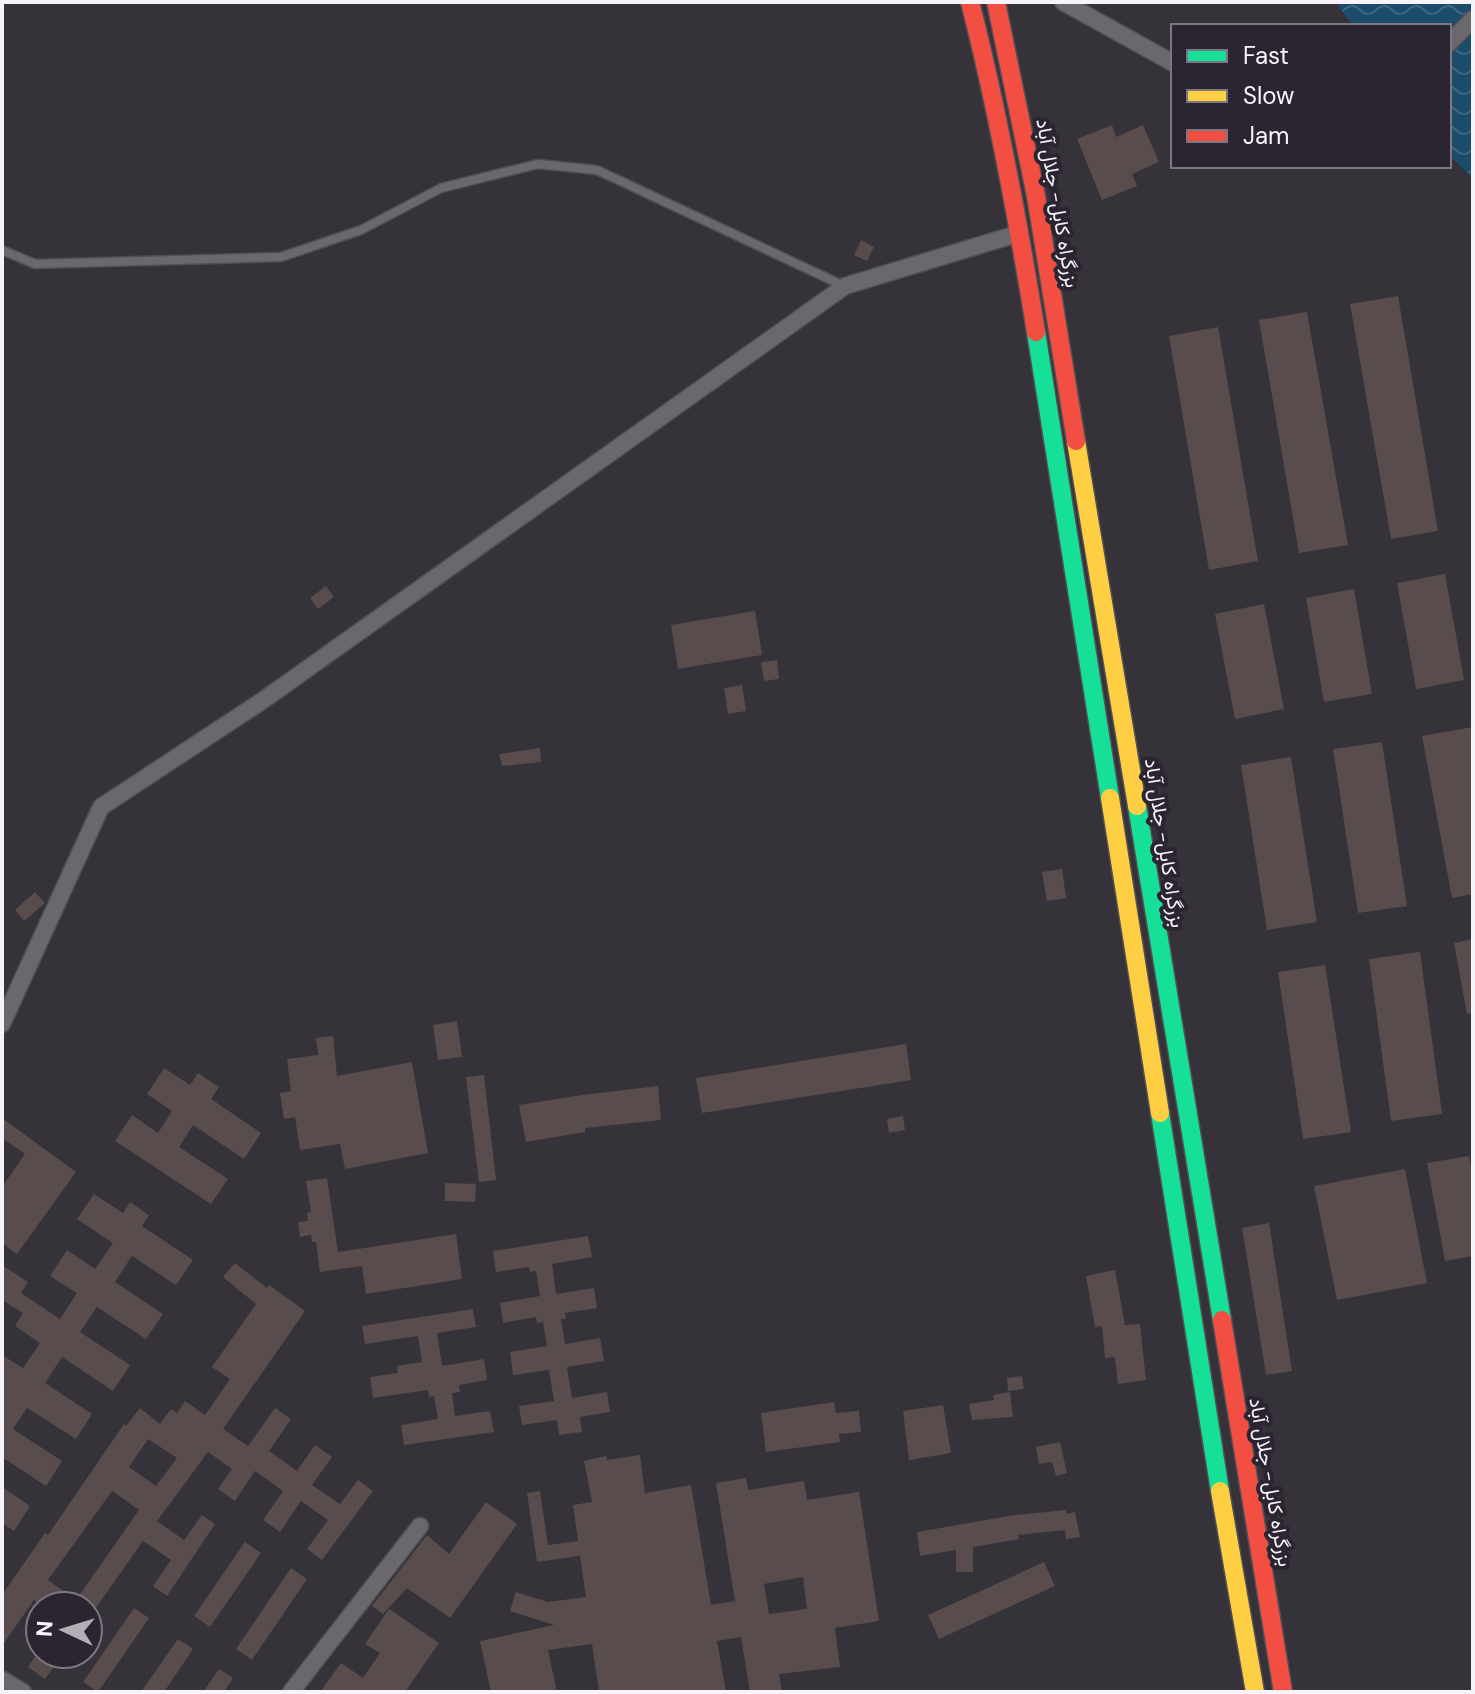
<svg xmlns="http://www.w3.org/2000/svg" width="1475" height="1694" font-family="'DM Sans',Vazirmatn,sans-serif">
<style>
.water{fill:url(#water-waves)}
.building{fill:#584c4c;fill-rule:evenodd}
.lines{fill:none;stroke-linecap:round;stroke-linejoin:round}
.lane-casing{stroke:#514e54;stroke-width:11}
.street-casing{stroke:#514e54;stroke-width:19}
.fast-casing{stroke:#514e54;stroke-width:21}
.slow-casing{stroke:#514e54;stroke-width:21}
.jam-casing{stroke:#514e54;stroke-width:21}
.lane{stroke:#6b686d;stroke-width:8}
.street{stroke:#6b686d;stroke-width:16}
.fast{stroke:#16e098;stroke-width:18}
.slow{stroke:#ffcf43;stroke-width:18}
.jam{stroke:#f24e42;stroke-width:18}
.labels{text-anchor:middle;stroke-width:8;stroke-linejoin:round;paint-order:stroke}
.street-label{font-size:20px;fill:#f7f3fb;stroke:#2b2531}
</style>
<defs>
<pattern id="water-waves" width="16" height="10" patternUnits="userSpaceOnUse" patternTransform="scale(2)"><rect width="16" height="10" fill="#1c4c6b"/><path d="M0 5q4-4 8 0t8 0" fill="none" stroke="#3e6681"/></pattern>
</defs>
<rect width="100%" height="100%" fill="#353239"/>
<polygon class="water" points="1336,2 1470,2 1473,6 1473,178 1449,155 1449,26 1353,26"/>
<g class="building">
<polygon points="1112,125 1116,137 1143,125 1159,162 1132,174 1137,186 1102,200 1077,139"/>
<polygon points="861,240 874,247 867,261 854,255"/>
<polygon points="1398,296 1438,531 1391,539 1350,304"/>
<polygon points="1307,312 1348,545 1299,553 1259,320"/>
<polygon points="1218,327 1258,561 1209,570 1169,336"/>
<polygon points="1445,574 1464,680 1416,689 1397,583"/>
<polygon points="326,586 334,597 318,609 310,598"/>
<polygon points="1354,589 1372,694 1324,702 1306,598"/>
<polygon points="1264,604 1284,709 1235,719 1215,614"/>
<polygon points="755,611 762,655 678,669 671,625"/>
<polygon points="777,660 779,679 764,681 761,662"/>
<polygon points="742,685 746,711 728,714 724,688"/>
<polygon points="1473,727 1473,894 1452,898 1422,736"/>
<polygon points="1382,742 1407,906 1358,913 1333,749"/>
<polygon points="540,748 541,762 502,766 499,754"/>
<polygon points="1291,757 1317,922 1267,930 1241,765"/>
<polygon points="1062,869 1066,898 1047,901 1042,872"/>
<polygon points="35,892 45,903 24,921 15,910"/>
<polygon points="1473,939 1473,1013 1467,1014 1454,943"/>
<polygon points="1420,952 1442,1114 1391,1121 1369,959"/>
<polygon points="1325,965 1351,1132 1303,1139 1278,972"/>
<polygon points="457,1021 462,1057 438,1060 433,1025"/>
<polygon points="333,1036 337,1076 412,1062 428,1153 345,1169 340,1144 300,1150 295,1117 284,1119 280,1093 291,1091 287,1059 318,1055 316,1038"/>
<polygon points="906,1044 911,1080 702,1113 696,1078"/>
<polygon points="164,1068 190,1085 198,1073 219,1087 211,1099 261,1133 244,1159 193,1125 179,1147 228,1179 211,1204 115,1141 132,1115 158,1133 172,1111 147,1094"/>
<polygon points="484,1075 496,1180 479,1182 466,1077"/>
<polygon points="658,1086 661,1120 585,1128 585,1132 526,1142 519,1105 582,1095"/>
<polygon points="903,1116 905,1130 889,1133 887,1119"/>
<polygon points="2,1118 76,1172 17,1254 2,1243 2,1187 25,1154 2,1138"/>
<polygon points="1469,1156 1473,1178 1473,1256 1445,1261 1427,1163"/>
<polygon points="1405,1169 1427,1283 1337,1300 1314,1186"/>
<polygon points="327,1178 338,1252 456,1234 462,1279 366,1294 362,1266 320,1272 316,1242 312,1242 311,1235 300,1237 298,1222 308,1221 307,1213 311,1212 306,1181"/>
<polygon points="445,1183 476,1184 475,1202 445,1201"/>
<polygon points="94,1194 123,1213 130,1202 149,1215 142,1226 193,1260 176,1285 132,1256 115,1282 163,1314 146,1339 97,1307 80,1332 130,1365 113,1391 62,1357 45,1383 92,1414 76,1439 27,1408 13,1429 62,1461 46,1486 2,1457 2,1355 23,1368 40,1343 15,1326 23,1313 2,1300 2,1265 28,1282 21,1293 60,1319 77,1293 50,1276 67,1250 95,1269 113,1243 77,1219"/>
<polygon points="1269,1223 1292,1371 1266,1375 1242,1228"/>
<polygon points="588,1236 592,1257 552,1264 556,1294 594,1288 597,1308 565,1313 566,1319 561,1319 565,1344 600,1338 604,1361 567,1367 572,1398 607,1392 610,1412 580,1417 582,1432 559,1435 557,1420 522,1425 519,1406 554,1401 549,1370 513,1375 510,1352 547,1346 543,1322 537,1323 536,1317 503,1323 500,1303 540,1296 536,1271 530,1272 529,1267 496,1272 493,1251"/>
<path d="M235,1263L267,1288L269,1285L305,1311L223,1429L248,1446L275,1408L291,1419L269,1451L297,1471L315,1445L332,1457L312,1485L340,1504L358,1480L373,1491L322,1560L307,1549L328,1520L301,1501L280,1532L263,1520L283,1491L255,1471L235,1501L218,1489L232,1469L208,1452L157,1521L184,1540L202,1515L215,1524L167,1596L153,1586L171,1560L143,1541L88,1619V1606H42L34,1600L2,1646V1595L45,1533L48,1535L124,1424L126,1426L140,1408L160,1424L171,1409L177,1413L185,1401L205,1415L230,1379L212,1367L256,1304L223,1277ZM148,1439L177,1458L156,1486L129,1467ZM112,1491L139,1510L76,1600L48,1580Z"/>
<polygon points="1115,1270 1125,1325 1140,1324 1146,1380 1118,1384 1115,1357 1105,1358 1102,1326 1095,1327 1086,1276"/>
<polygon points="473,1309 476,1327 437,1333 442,1366 484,1359 487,1380 459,1385 460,1392 452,1393 455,1416 490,1411 494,1432 404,1445 401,1425 438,1419 434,1396 429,1397 428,1390 373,1398 370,1377 398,1373 397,1366 422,1362 418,1336 365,1344 362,1326"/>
<polygon points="1022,1376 1024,1389 1008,1391 1007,1378"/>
<polygon points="1010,1392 1013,1417 972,1420 969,1404 994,1400 993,1395"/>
<polygon points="834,1402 836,1413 859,1411 861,1432 839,1434 840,1442 766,1452 761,1413"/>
<polygon points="943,1405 951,1453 909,1460 903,1411"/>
<polygon points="1060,1442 1067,1473 1056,1476 1052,1462 1039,1464 1036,1447"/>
<path d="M640,1455L645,1493L691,1485L711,1605L735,1601L716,1483L746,1478L748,1490L804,1481L807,1500L859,1492L879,1621L835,1628L840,1667L779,1674L782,1692H750L741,1637L717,1641L726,1692H599L592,1644L548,1650L557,1692H491L480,1641L554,1625L510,1611L516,1592L548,1602L586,1597L580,1556L537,1562L527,1493L540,1491L548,1545L578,1541L573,1505L592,1502L584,1461L606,1456L607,1460ZM803,1577L807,1609L769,1614L764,1584Z"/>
<polygon points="2,1487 30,1506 14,1531 2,1523"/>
<polygon points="486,1502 517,1524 450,1618 407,1588 383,1614 372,1606 427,1535 449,1554"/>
<polygon points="1066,1510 1066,1514 1075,1512 1080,1537 1066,1539 1065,1530 1018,1535 1019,1539 973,1547 973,1572 956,1572 956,1550 920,1556 917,1532 1015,1515"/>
<polygon points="245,1542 261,1553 210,1627 194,1616"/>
<polygon points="1044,1562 1055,1586 939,1639 928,1615"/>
<polygon points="291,1568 307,1579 252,1660 236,1649"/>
<polygon points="134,1608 149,1618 98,1692 83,1682"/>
<polygon points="389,1609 439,1643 405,1692 320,1692 341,1663 363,1678 380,1653 365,1644"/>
<polygon points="178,1639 193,1649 164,1692 141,1692"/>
<polygon points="37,1654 63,1654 45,1679 28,1667"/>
<polygon points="219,1669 233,1678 224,1692 203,1692"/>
</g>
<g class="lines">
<g class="lane-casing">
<polyline id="lane" points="2,250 35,264 281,257 361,230 441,188 538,164 597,170 844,286"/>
</g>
<g class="street-casing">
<g id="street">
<polyline points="1063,2 1173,63"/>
<polyline points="1449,43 1473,19"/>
<polyline points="2,1024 101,807 262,701 845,286 1020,233"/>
<polyline points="3,1680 23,1692"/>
<polyline points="291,1692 420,1526"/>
</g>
</g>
<g class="fast-casing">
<g id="fast">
<polyline points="1036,332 1110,798"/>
<polyline points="1137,806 1222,1320"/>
<polyline points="1160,1113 1220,1491"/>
</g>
</g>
<g class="slow-casing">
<g id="slow">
<polyline points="1076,441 1137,806"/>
<polyline points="1110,798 1160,1113"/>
<polyline points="1220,1491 1255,1692"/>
</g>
</g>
<g class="jam-casing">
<g id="jam">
<path d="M970,2C998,111 1018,221 1036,332"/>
<polyline points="996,2 1036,196 1076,441"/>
<polyline points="1222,1320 1283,1692"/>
</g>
</g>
<use href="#lane" class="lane"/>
<use href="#street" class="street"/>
<use href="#fast" class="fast"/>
<use href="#slow" class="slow"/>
<use href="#jam" class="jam"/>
</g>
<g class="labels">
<g class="street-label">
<text transform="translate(1058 203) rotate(80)" y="7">بزرگراه کابل- جلال آباد</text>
<text transform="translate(1165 843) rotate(81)" y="7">بزرگراه کابل- جلال آباد</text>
<text transform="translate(1271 1482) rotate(80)" y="7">بزرگراه کابل- جلال آباد</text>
</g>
</g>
<rect width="1475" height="1694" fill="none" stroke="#f7f3fb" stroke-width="8"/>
<rect x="1171" y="24" width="280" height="144" fill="#2b2531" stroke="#7d7782" stroke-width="2"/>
<rect x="1187" y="50" width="40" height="12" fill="#16e098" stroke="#7d7782" stroke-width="2"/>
<text x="1243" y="64" font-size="24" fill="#f7f3fb">Fast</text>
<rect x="1187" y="90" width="40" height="12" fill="#ffcf43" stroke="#7d7782" stroke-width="2"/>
<text x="1243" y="104" font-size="24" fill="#f7f3fb">Slow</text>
<rect x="1187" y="130" width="40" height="12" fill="#f24e42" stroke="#7d7782" stroke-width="2"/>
<text x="1243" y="144" font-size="24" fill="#f7f3fb">Jam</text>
<g transform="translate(64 1630) rotate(274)"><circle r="38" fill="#2b2531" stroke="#7d7782" stroke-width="2"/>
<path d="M0-6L14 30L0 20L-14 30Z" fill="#b3afb7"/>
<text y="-12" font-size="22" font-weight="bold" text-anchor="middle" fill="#f7f3fb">N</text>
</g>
</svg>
